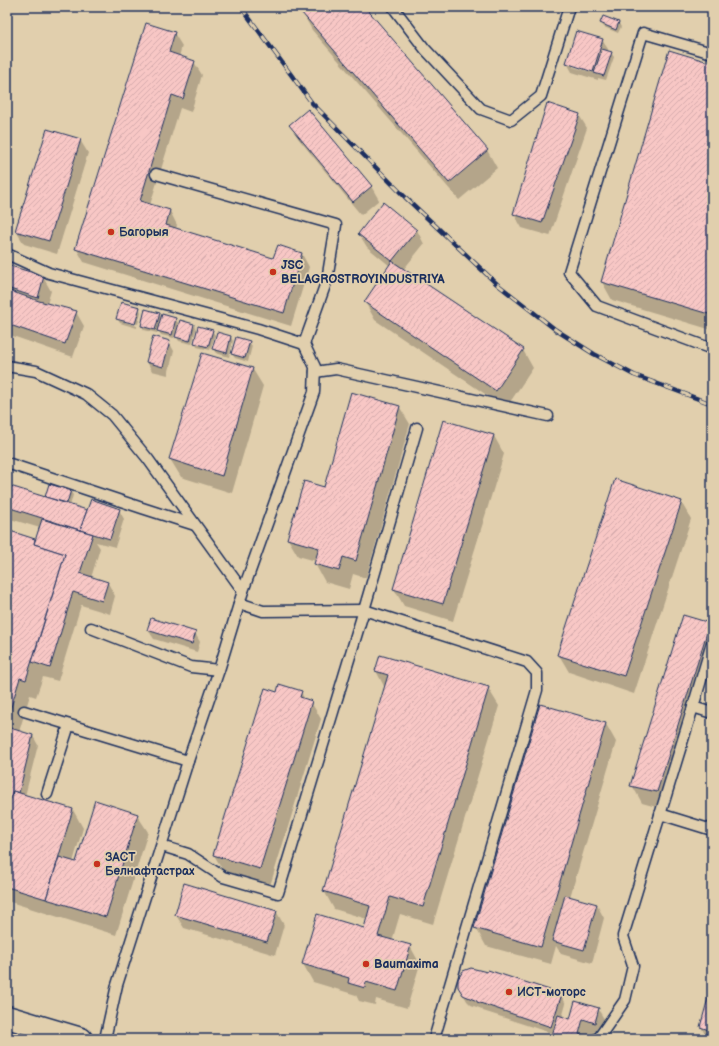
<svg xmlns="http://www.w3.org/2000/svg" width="719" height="1046" font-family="'Balsamiq Sans',sans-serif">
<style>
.shadow{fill:#0003;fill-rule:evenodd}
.building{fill:url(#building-hatch);stroke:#1b2f5e}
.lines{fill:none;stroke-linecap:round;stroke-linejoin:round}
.service-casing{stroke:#1b2f5e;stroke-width:13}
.tertiary-casing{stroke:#1b2f5e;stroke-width:25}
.service{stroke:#e1cfad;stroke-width:10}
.tertiary{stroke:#e1cfad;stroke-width:22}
.rail-casing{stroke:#1b2f5e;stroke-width:4.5}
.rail{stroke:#e1cfad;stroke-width:3;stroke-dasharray:9;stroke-linecap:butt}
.poi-dot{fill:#c8321e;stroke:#e1cfad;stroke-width:1.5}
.labels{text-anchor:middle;stroke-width:3.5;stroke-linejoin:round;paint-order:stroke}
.poi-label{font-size:12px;font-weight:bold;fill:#1b2f5e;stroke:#e1cfad;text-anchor:start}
</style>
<defs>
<pattern id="building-hatch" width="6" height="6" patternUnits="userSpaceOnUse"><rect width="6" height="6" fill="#f8c7c5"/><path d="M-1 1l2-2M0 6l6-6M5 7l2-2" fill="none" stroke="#d4abac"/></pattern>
</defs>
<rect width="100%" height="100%" fill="#e1cfad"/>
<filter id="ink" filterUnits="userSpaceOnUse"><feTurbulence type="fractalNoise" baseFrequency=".025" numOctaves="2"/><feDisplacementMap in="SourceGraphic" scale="8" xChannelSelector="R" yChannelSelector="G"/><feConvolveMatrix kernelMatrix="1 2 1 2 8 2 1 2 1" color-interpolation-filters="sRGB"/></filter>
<g filter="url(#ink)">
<g class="shadow">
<polygon points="308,7 364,7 487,150 497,168 459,200 312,30 302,12"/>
<polygon points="618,22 621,27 618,33 604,27 601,23"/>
<polygon points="174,33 182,46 179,57 194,62 202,75 191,112 180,108 150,205 170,211 177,225 176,229 274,260 302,254 309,267 291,326 84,262 76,248"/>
<path d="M602,40L608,49L607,52L611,53L614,57L606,80L598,78V80L572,72L567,63ZM573,64L598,73L597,74L573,67Z"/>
<polygon points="670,52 712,64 712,330 612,300 602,282"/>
<polygon points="579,115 587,128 550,236 522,228 514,214"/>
<polygon points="290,125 371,186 379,200 361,215 298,138"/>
<polygon points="80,140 88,153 57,254 24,244 16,231"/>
<polygon points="383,204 417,230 424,244 403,270 523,350 533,368 506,408 375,320 365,302 390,266 367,247 359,234"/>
<polygon points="7,266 43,277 51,291 47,304 76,312 84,326 73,357 7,334"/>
<polygon points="139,308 141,312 138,324 119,318 119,320 137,326 137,328 120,323 117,318"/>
<polygon points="159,314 162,319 163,315 176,319 179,325 194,325 196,329 192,344 179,341 175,334 174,338 161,335 158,330 157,333 144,330 142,325"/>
<polygon points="212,331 215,335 210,350 197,347 195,342"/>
<polygon points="231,337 233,341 229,357 216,353 213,349"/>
<polygon points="169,342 174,351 168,375 152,371 147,362"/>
<polygon points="249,342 252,346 248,362 235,358 232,354"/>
<polygon points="252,368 263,386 232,493 181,477 170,459"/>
<polygon points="399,406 410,424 366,578 353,574 349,589 325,582 315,564 316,561 298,556 288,539 325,488"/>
<polygon points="494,436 504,454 453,621 404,606 394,589"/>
<polygon points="7,486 48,499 47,497 70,491 73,495 70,506 88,511 119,510 124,519 115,547 96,542 100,548 91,578 108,583 115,596 110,614 81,605 58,681 43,677 36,697 30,695 19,732 33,736 38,745 25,796 73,810 83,828 73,862 76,864 137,815 148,832 116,935 7,901 7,811 8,807 7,806 7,728 9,729 10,727 7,726 7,531 36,540 40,528 7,518"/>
<polygon points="681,502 691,519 634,694 569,672 559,655"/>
<polygon points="709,624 712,628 712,666 667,810 642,803 632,785"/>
<polygon points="148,630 195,633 200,642 197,652 154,639"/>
<polygon points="376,671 488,688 499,706 433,924 400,914 392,941 410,946 420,964 407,1008 376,999 375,1005 359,1001 356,995 313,982 303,964 365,929 367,919 334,909 324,891 385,688"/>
<polygon points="301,692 305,700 311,702 321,719 270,886 224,872 214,855 277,693"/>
<polygon points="606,724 616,742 570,897 597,905 604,918 592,963 561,954 556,946 551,964 486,946 476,928"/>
<polygon points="712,888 712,913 707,904"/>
<polygon points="276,911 284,925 275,955 184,928 176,915"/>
<polygon points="459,987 561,995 566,1004 562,1018 571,1020 598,1009 606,1022 602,1036 590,1033 589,1039 552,1039 554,1034 483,1011 482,1009 471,1005 467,1001"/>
<polygon points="712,993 712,1038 706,1036 701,1027"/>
</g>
<g class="building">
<polygon points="307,7 365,7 488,150 449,183 301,12"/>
<polygon points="603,16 619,22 616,30 600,23"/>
<polygon points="146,23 175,32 169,52 195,61 183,99 172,95 140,201 170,210 166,225 273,258 278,245 302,253 284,313 75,249"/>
<polygon points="576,31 603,39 593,72 566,63"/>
<polygon points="602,49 612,52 604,76 594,73"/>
<polygon points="669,50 712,63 712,315 601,282"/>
<polygon points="547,103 580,114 542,223 513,214"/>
<polygon points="308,109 372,186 353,202 289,125"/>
<polygon points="47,129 81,139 49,241 15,231"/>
<polygon points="383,202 417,230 392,261 358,234"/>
<polygon points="392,261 524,349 496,391 364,302"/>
<polygon points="7,265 44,276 38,298 7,288"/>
<polygon points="7,290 39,301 77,311 65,344 7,324"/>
<polygon points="121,302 140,307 135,324 116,319"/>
<polygon points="145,309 160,313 155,330 141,326"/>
<polygon points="162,314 176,318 172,335 157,331"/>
<polygon points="180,320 194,324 190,341 175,337"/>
<polygon points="198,326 213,330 208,347 194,343"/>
<polygon points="217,332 231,336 227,353 212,349"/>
<polygon points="153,336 170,341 163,367 146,362"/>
<polygon points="236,337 250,341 245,358 231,354"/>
<polygon points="202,353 253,368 222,476 169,459"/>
<polygon points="351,392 400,406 356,561 343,557 339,571 314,564 319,548 287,539 304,481 324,487"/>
<polygon points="443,420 494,435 443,604 393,589"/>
<polygon points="615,479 682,501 624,676 557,655"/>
<polygon points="49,484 71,490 67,503 45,497"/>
<polygon points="7,485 87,510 80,530 7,507"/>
<polygon points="91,499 120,509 110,539 80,530"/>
<polygon points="42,519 93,534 80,573 108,582 102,601 73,592 50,668 32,662 65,554 34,544"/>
<polygon points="7,530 35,539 34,544 65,554 26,680 20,678 7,720"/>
<polygon points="683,615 710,623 657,792 630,786"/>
<polygon points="151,618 196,632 192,644 147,630"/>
<polygon points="380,655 489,687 423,907 390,897 378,936 411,945 397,991 366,982 365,988 348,983 349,978 302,964 317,914 364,928 370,906 323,891 388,675 375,671"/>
<polygon points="279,684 302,691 300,697 312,701 260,869 213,855 265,688 277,692"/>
<polygon points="540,704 606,723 541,947 474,928"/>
<polygon points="7,727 33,735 19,793 13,791 10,800 7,799"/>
<polygon points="13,791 73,809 46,899 7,887 7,808"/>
<polygon points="95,800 138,814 106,917 46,899 59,857 76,862"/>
<polygon points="184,883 277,911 267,942 175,915"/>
<polygon points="712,884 712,906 706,904"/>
<polygon points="565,895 597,904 584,950 552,941"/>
<polygon points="471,968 487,972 488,970 562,994 551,1027 477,1002 477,1001 463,995 458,987 458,979 463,971"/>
<polygon points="710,991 712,992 712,1031 700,1027"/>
<polygon points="575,1001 599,1008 595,1023 583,1019 579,1034 589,1037 588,1039 551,1039 558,1015 570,1019"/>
</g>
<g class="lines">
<g class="service-casing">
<g id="service">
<polyline points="393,7 425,49 481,109 511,120 541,96 569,7"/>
<polyline points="712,53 643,33 569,272 597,306 712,349"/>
<polyline points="7,254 49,273 258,329 304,344"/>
<polyline points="7,366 36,371 86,394 112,415 148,459 243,591"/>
<polyline points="315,372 336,369 548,416"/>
<polyline points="7,463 142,508 195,525"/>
<polyline points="239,603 263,611 364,610 527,662 537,673 537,690 434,1039"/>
<polyline points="91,628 191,667 219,670"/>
<polyline points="693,707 712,643"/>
<polyline points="24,711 188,761"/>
<polyline points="47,794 69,725"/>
<polyline points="660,814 712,830"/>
<polyline points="162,846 188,854 223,877 278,893 364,610 417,428"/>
<polyline points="105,1039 117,985 188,761 219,670 243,591 314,392 315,367 304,344 327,280 336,225 156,174"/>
<polyline points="598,1039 625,1000 633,966 623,936 693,707 712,713"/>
</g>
</g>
<g class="tertiary-casing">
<polyline id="tertiary" points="7,1017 81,1039"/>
</g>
<use href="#service" class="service"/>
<use href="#tertiary" class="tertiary"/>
<g class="rail-casing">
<polyline id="rail" points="241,7 312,103 405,197 497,284 556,330 594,354 634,375 712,404"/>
</g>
<use href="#rail" class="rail"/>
</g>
</g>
<g class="poi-dot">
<circle cx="111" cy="232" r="4"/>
<circle cx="273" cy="272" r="4"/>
<circle cx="97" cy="864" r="4"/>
<circle cx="366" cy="964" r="4"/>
<circle cx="509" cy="992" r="4"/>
</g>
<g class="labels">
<g class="poi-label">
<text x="119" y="236">Багорыя</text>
<text x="281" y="269">JSC<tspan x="281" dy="14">BELAGROSTROYINDUSTRIYA</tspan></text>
<text x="105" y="861">ЗАСТ<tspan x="105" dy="14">Белнафтастрах</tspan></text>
<text x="374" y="968">Baumaxima</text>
<text x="517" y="996">ИСТ-моторс</text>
</g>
</g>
<rect width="719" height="1046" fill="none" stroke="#e1cfad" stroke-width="24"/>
<rect x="12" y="12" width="695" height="1022" fill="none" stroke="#1b2f5e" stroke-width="1.5" filter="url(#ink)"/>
</svg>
